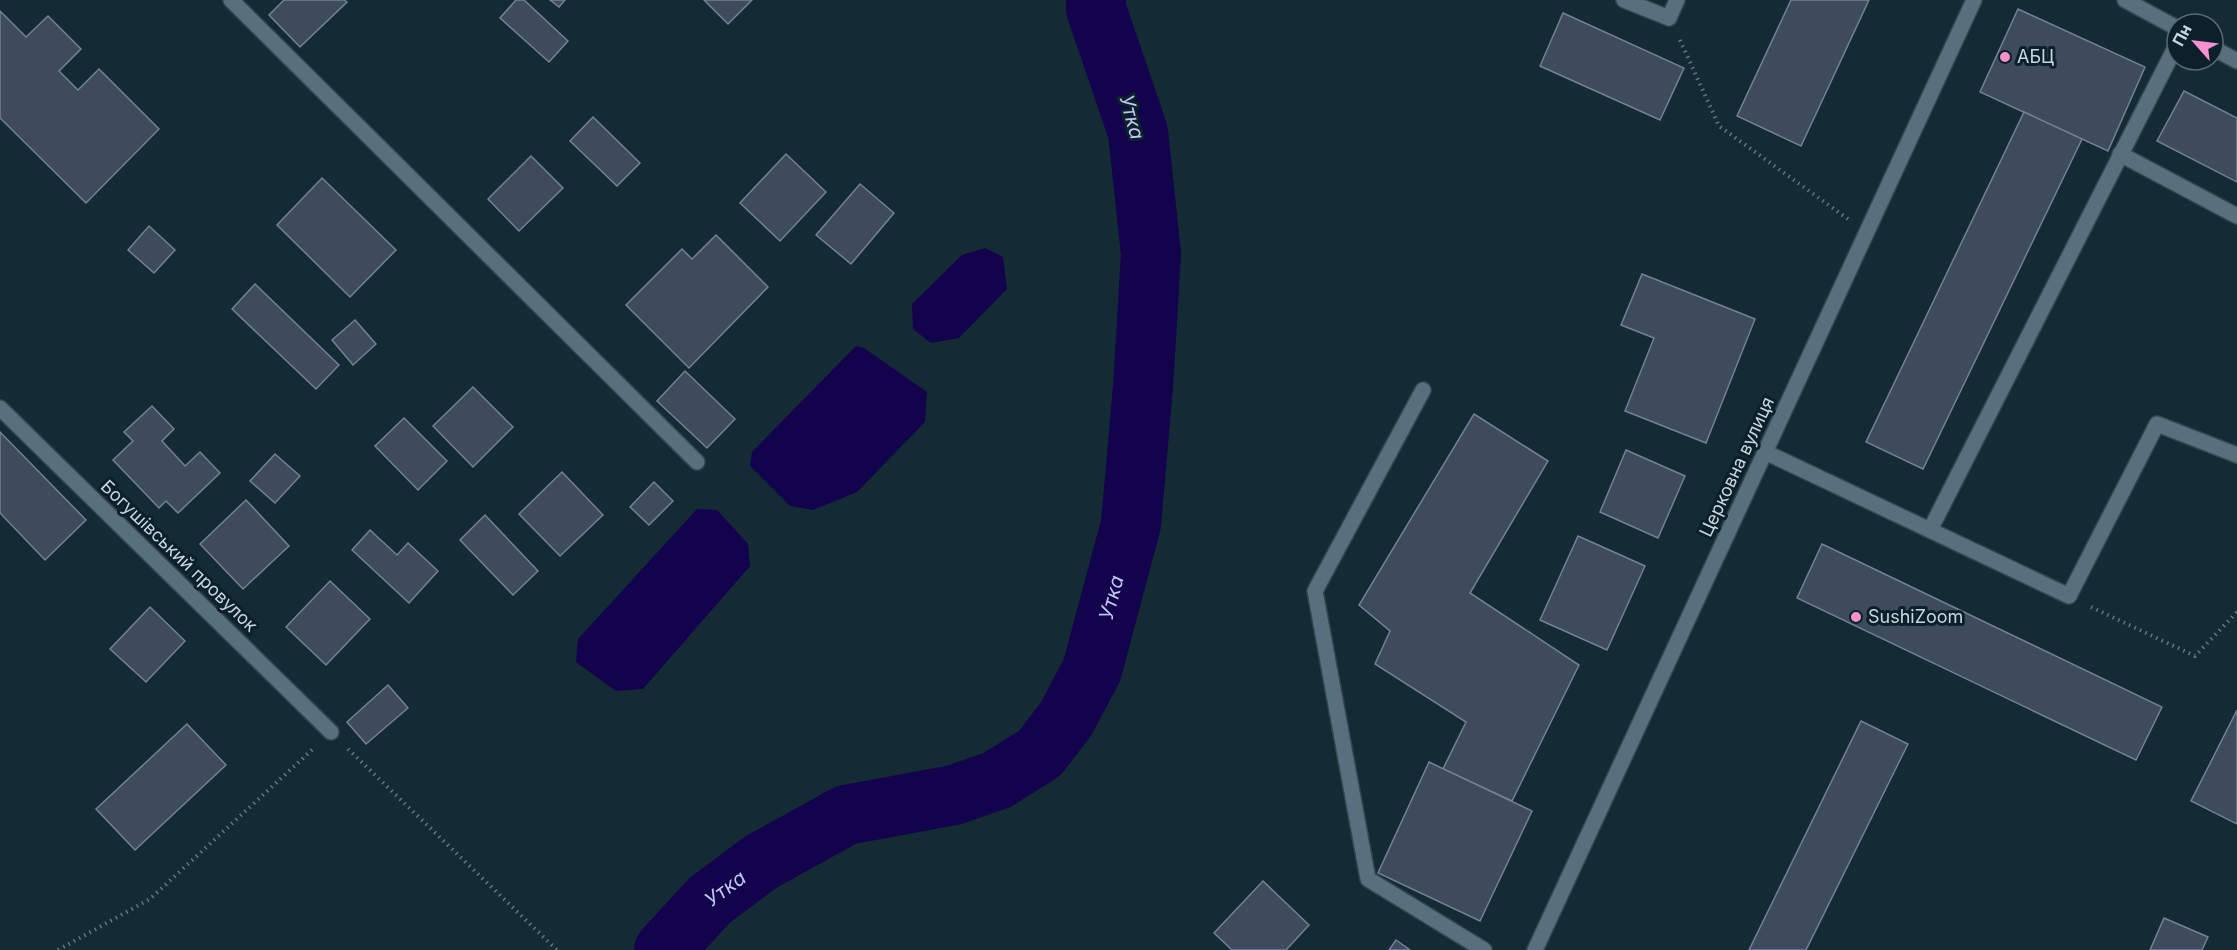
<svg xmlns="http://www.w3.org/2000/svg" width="2237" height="950" font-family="Inter,sans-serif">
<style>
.water{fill:#12034c}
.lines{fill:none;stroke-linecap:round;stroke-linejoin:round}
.river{stroke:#12034c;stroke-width:60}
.building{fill:#3e4b5d;stroke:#738195;stroke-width:1.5}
.minor-casing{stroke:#35454f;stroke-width:18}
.path{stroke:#647680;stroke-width:4;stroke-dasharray:1.5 4.5;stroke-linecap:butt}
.minor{stroke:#58707d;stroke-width:15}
.poi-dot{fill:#f690cf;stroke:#0b202b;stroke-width:2}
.labels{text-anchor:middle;stroke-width:6;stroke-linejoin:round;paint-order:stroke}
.poi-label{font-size:18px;fill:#cad7df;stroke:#0b202b;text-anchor:start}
.street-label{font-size:18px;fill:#cad7df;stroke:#0b202b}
.water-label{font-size:20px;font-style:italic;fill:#c1c7f2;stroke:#0b202b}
</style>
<rect width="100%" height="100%" fill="#142a35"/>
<g class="water">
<polygon points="985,248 1003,257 1007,289 959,338 931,343 913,329 912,304 962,255"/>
<polygon points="856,346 864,348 927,392 925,422 857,492 813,510 790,506 750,466 752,452"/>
<polygon points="697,509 717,510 748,544 750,566 643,689 616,691 576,662 578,639"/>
</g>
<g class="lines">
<path class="river" id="s1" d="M664,950L710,900L761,862L846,815L954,795L997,780L1040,753L1066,719L1092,670L1131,524L1143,387L1151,254L1138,132L1096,9V0"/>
</g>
<g class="building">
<polygon points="284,0 344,0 347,2 300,47 269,15"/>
<polygon points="516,0 524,0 568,41 549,62 500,18"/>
<polygon points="550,0 565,0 559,7"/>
<polygon points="704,0 752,0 728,24"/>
<polygon points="1791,0 1869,0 1801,146 1737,116"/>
<polygon points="2018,9 2145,67 2108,151 1980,92"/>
<polygon points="0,11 26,37 48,16 81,49 59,71 78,90 99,69 159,129 86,203 0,118"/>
<polygon points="1563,13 1684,68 1660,120 1540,66"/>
<polygon points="2184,91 2237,118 2237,182 2157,141"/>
<polygon points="2024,112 2082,139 1923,469 1866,442"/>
<polygon points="593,117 640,163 617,186 570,141"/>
<polygon points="786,154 826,192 780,241 740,203"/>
<polygon points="531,156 563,188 519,231 488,199"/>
<polygon points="322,178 396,250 350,297 277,225"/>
<polygon points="860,184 894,213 851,264 816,235"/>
<polygon points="149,226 175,250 154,273 128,250"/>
<polygon points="716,235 768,287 689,368 626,305 682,249 692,259"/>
<polygon points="1642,274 1755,319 1706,443 1625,411 1654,338 1621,325"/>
<polygon points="255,284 339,365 316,389 232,309"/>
<polygon points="355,320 376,344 353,365 332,340"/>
<polygon points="685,371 735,419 707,448 657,401"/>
<polygon points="473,387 513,427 473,467 433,426"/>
<polygon points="152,406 174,429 162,441 185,466 200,452 220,473 178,513 166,501 159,508 113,460 133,441 124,432"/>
<polygon points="1474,414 1548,461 1470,593 1579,665 1512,801 1443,769 1466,722 1375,664 1390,631 1359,605"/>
<polygon points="404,418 447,461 418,490 375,446"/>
<polygon points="0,432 86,520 45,560 0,513"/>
<polygon points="1626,450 1685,476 1658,538 1600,512"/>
<polygon points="275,454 300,476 275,503 250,481"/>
<polygon points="562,472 603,515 560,556 519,514"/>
<polygon points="654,482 673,501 649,525 630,507"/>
<polygon points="246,500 289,546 243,589 200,544"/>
<polygon points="485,515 538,571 513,595 460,540"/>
<polygon points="370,530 397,555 408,543 438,571 409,603 352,550"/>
<polygon points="1578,536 1645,566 1607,650 1540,620"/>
<polygon points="1822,544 2162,707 2136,760 1797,598"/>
<polygon points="330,581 370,619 326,665 286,627"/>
<polygon points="150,607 185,641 146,682 110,649"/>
<polygon points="388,685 408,708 366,744 347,722"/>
<polygon points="2237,710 2237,824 2191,801"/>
<polygon points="1861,721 1908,744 1806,950 1749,950"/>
<polygon points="187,724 226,765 135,850 96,809"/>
<polygon points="1429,762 1532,811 1480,921 1378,873"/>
<polygon points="1263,881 1309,925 1286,950 1232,950 1214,933"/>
<polygon points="2164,918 2208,937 2202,950 2150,950"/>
<polygon points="1396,940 1410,950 1389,950"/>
</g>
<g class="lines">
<g class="minor-casing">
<g id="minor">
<polyline points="231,0 697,462"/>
<polyline points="1624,0 1669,18 1677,0"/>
<polyline points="2125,0 2177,28"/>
<polyline points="2213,48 2237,61"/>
<polyline points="2120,154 2237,216"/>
<polyline points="1423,390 1315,591 1368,879 1484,950"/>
<polyline points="0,408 331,732"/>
<polyline points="1765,452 2069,596 2157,424 2237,455"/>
<polyline points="1930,530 2177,44"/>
<polyline points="1535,950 1974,0"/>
</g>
</g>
<g class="path">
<polyline points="1680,40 1719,126 1848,219"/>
<polyline points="2091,607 2195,656 2237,612"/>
<polyline points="348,749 557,950"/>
<polyline points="58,950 150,899 314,748"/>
</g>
<use href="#minor" class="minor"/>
</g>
<g class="poi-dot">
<circle cx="2005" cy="57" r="6"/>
<circle cx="1856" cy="617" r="6"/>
</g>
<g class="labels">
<g class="poi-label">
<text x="2017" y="63">АБЦ</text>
<text x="1868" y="623">SushiZoom</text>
</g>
<g class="street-label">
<text transform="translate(1737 467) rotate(-65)" y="6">Церковна вулиця</text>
<text transform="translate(179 556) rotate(44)" y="6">Богушівський провулок</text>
</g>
<g class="water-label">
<text transform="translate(1132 117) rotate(75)" y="7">Утка</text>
<text dy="7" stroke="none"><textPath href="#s1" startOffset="608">Утка</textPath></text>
<text dy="7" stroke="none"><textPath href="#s1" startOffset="87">Утка</textPath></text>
</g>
</g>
<g transform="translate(2195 42) rotate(298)"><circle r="28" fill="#0b202b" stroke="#576973" stroke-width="1.5"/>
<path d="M0-4.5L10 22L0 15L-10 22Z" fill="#f690cf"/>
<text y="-9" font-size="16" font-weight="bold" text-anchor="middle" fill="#cad7df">Пн</text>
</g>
</svg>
